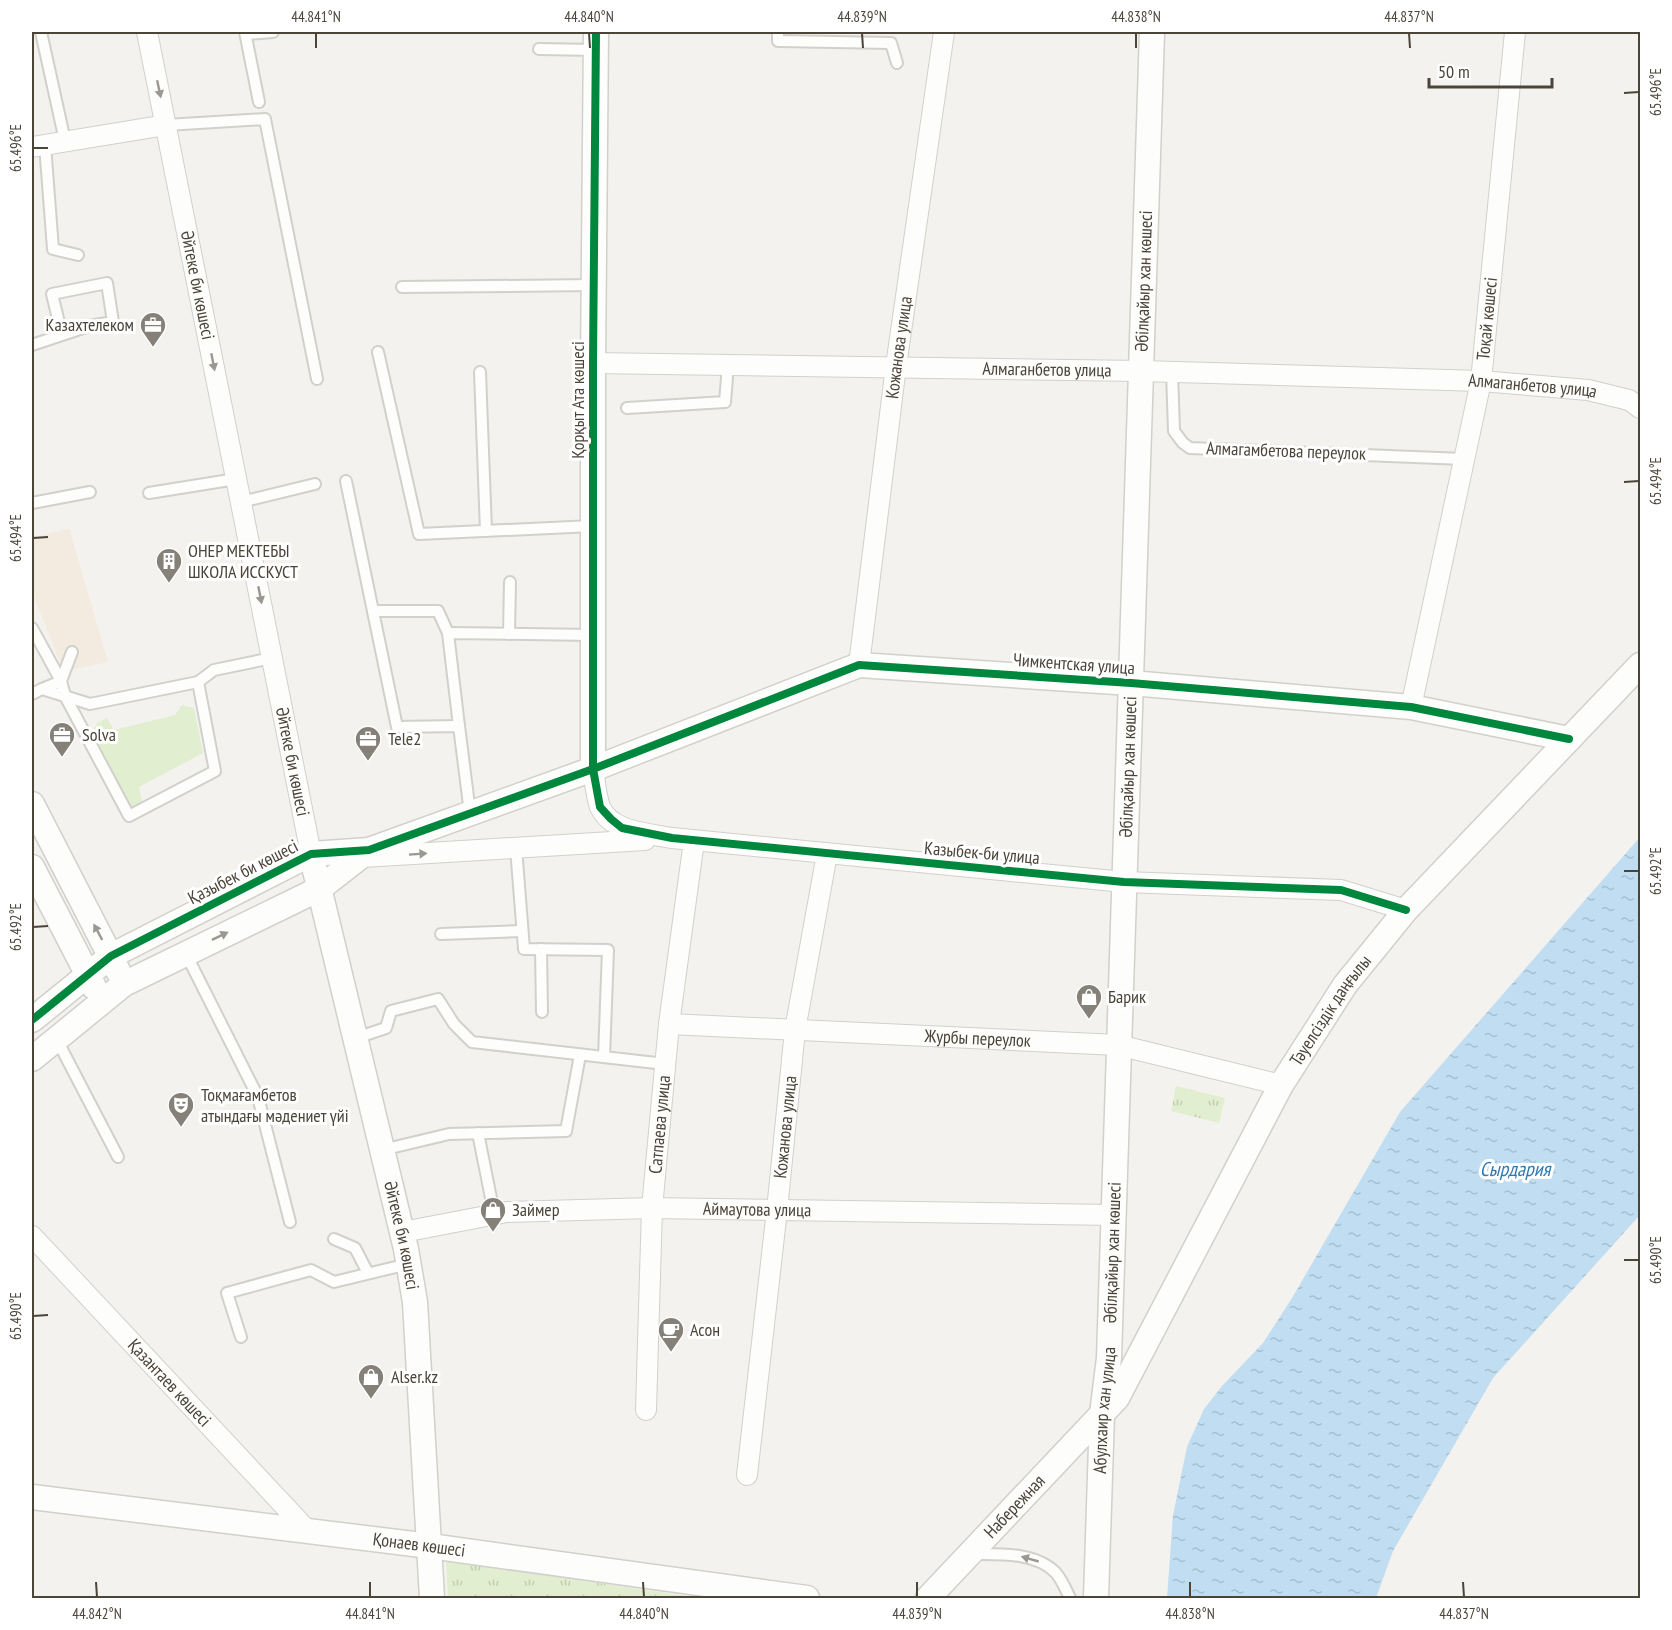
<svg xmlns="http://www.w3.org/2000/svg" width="1672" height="1630" font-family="'PT Sans Narrow',sans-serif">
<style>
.commercial{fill:#f3ebdf}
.green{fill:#e1eecf}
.park{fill:url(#park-tufts)}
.water{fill:url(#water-ripples)}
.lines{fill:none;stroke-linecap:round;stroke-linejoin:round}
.service-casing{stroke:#d2d0cb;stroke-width:14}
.minor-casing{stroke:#d2d0cb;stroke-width:22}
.tertiary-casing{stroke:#d2d0cb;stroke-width:27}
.service{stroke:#fdfdfc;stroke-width:10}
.minor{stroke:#fdfdfc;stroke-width:20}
.tertiary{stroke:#fdfdfc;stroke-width:24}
.cycleway-casing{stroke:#fff;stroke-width:11}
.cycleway{stroke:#00873e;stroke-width:8}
.oneway{fill:#9b9791}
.ticks{fill:none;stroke:#4b4439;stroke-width:2}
.labels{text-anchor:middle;stroke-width:6;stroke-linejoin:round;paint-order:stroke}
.street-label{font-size:18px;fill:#4b4439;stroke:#fff}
.poi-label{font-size:18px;fill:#4b4439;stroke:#fff;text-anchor:start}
.water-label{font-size:20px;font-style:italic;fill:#2e7ab2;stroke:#fff}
.neatline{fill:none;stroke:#4b4439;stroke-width:2}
.ticks-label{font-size:15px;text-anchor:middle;fill:#4b4439}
</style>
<defs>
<pattern id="park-tufts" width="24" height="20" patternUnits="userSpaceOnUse" patternTransform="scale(1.5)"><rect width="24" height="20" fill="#e1eecf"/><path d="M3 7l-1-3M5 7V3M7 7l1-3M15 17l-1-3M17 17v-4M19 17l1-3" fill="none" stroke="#c3cdb2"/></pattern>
<pattern id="water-ripples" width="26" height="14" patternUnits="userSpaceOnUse" patternTransform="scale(1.5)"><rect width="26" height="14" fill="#c0ddf1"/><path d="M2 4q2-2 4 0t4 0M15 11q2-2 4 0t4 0" fill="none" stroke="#a6bfcf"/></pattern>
</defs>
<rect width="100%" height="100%" fill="#f4f2ee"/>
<polygon class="commercial" points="69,528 108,662 71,670 60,662 32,592 32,538"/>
<polygon class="green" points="182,705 194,708 203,753 139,787 142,801 131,807 91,734 97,723 107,718 114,730 175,715"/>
<g class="park">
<polygon points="1176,1086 1225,1098 1219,1123 1171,1111"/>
<polygon points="446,1561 701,1598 448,1598"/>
</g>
<polygon class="water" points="1640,837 1640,1215 1493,1378 1393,1551 1376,1598 1167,1598 1173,1515 1187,1447 1204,1409 1222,1386 1263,1343 1292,1298 1400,1112"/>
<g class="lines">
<g class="service-casing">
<g id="service">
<polyline points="41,32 65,141"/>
<polyline points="245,32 259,102"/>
<polyline points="778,32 778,41 891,43 897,63"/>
<polyline points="246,34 273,32"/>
<polyline points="539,49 596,50"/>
<polyline points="166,125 265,119 317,379"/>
<polyline points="45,145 53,249 78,255"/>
<polyline points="402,287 594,285"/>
<polyline points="32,345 89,326 113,322 107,283 52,294 62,335"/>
<polyline points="378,352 419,534 593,526"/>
<polyline points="480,372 486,531"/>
<polyline points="1172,372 1174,431 1183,443 1190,448 1464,459"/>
<polyline points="627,408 725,402 728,365"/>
<polyline points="346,481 397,727 459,726 470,813"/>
<polyline points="149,493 236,479"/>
<polyline points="241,502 315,484"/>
<polyline points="32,503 90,492"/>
<polyline points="373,611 438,611 448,633"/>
<polyline points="32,628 61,681 42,689"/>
<polyline points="509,634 510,582"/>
<polyline points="72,652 61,681 65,696 129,816 215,771 198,682"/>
<polyline points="32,694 42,689 90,704 198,682 214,670 272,658"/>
<polyline points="459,726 448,633 593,635"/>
<polyline points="516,848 524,949 608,950 604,1057"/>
<polyline points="441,934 522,931"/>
<polyline points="541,949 542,1012"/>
<polyline points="186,954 258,1097 290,1222"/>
<polyline points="56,1038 118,1157"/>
<polyline points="356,1038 386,1028 391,1011 438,999 454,1024 472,1042 665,1064"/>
<polyline points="478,1133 491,1198"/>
<polyline points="382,1150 449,1134 566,1131 580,1055"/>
<polyline points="334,1239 355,1248 368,1273"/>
<polyline points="241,1337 227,1293 311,1270 334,1282 408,1264"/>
<path d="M973,1554C999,1554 1036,1552 1056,1573C1062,1580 1066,1590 1070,1598"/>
</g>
</g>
<g class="minor-casing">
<g id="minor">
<path id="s1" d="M147,32L311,854"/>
<polyline points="32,147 166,125"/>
<path id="s2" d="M593,363L1141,371L1481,381L1588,390L1629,400L1640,408"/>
<path id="s3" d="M859,665L896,366L944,32"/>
<path id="s4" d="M1411,707L1481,381L1515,32"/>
<path d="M593,769C595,781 596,796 600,807C612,833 648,833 672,838L1124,882L1341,890L1406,910"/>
<polyline points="363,857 645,840"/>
<path id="s5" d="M669,1024L1118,1045L1281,1085"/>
<path id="s6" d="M403,1232L507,1212L652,1208L1113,1215"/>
<path id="s7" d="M32,1236L307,1530"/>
<path id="s8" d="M646,1410L652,1208L669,1024L694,841"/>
<path id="s9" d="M747,1475L777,1210L795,1030L827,854"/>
</g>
</g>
<g class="tertiary-casing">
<g id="tertiary">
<polyline points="593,769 593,363 596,32"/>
<polyline points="32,804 118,971"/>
<path id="s10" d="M311,854L406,1249L415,1302L432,1598"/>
<polyline points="32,867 94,987"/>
<polyline points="32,1020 111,956 311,854 369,850 593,769 859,665 1131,683 1411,707 1569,739"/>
<polyline points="32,1059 124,984 319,889 369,850"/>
<path id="s11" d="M32,1497L430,1546L807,1598"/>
<path id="s12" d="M928,1598L1117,1398L1281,1085L1345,985L1406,910L1640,665"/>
<path id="s13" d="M1096,1598L1102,1414L1109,1358L1152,32"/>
</g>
</g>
<use href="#service" class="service"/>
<use href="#minor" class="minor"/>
<use href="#tertiary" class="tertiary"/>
<g class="cycleway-casing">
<g id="cycleway">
<polyline points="596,32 593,363 593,769 600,807 611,819 622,828 672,838 1124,882 1341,890 1406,910"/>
<polyline points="32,1020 111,956 311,854 369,850 593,769 859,665 1131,683 1411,707 1569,739"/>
</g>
</g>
<use href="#cycleway" class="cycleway"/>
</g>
<defs><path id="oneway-solid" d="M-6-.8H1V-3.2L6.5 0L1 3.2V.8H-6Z" transform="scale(1.5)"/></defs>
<g class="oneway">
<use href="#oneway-solid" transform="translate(159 89) rotate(78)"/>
<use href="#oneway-solid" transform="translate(213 362) rotate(79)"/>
<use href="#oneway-solid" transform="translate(260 595) rotate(79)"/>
<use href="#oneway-solid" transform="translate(418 854) rotate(-4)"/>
<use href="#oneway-solid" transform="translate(98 932) rotate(-118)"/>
<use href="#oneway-solid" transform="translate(220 936) rotate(-26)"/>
<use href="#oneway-solid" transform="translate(1030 1559) rotate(-164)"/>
</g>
<path class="ticks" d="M316,33V48M589,33L590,48M862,33L863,48M1136,33V48M1409,33L1410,48M1624,93L1639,92M33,148H48M1624,482L1639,481M33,538L48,537M1624,871H1639M33,927L48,926M1624,1260H1639M33,1316L48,1315M96,1582L97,1597M370,1582V1597M643,1582L644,1597M917,1582V1597M1190,1582V1597M1463,1582L1464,1597"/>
<defs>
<g id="office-pin" transform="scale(1.35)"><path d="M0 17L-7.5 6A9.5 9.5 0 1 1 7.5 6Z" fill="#868178" stroke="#fff"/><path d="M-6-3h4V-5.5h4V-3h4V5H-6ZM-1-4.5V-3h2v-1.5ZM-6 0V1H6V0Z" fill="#fff"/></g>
<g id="building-pin" transform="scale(1.35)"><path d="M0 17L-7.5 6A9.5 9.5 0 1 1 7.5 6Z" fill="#868178" stroke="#fff"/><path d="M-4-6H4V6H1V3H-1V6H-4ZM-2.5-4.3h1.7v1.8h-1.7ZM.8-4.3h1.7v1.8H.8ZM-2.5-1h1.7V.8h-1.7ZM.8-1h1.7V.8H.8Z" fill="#fff"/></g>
<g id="shop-pin" transform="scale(1.35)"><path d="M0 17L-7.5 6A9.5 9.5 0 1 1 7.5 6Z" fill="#868178" stroke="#fff"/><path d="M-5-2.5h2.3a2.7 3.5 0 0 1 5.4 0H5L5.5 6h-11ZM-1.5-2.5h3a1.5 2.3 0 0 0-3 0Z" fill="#fff"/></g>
<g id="theatre-pin" transform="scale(1.35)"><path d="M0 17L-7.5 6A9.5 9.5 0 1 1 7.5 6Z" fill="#868178" stroke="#fff"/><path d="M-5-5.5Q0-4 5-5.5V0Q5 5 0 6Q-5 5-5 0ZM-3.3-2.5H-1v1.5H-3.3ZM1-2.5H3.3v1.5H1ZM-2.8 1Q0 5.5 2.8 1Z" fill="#fff"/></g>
<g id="cafe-pin" transform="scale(1.35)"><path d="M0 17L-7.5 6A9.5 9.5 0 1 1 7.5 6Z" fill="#868178" stroke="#fff"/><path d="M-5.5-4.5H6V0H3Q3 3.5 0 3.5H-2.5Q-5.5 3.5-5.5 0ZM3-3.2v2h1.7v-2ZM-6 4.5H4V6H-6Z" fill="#fff"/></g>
</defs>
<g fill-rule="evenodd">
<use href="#office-pin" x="153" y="325"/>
<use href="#building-pin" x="169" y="561"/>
<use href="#office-pin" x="62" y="735"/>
<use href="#office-pin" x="368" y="739"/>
<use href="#shop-pin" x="1089" y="997"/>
<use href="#theatre-pin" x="181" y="1105"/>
<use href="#shop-pin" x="493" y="1210"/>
<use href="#cafe-pin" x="671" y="1330"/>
<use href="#shop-pin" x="371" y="1377"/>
</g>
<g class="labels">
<g class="street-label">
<text dy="6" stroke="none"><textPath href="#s13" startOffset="1318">Әбілқайыр хан көшесі</textPath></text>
<text dy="6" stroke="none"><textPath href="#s1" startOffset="258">Әйтеке би көшесі</textPath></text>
<text dy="6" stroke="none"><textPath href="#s4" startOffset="396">Тоқай көшесі</textPath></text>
<text dy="6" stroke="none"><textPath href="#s3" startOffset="320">Кожанова улица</textPath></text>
<text dy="6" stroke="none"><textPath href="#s2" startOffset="454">Алмаганбетов улица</textPath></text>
<text dy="6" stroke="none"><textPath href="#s2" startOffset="940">Алмаганбетов улица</textPath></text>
<text transform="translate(578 400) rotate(-90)" y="6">Қорқыт Ата көшесі</text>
<text transform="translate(1286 451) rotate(2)" y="6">Алмагамбетова переулок</text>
<text transform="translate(1074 664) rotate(4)" y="6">Чимкентская улица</text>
<text dy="6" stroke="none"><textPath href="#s1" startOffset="744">Әйтеке би көшесі</textPath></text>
<text dy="6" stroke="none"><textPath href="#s13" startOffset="832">Әбілқайыр хан көшесі</textPath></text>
<text transform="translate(982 853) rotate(5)" y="6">Казыбек-би улица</text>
<text transform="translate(243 872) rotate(-27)" y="6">Қазыбек би көшесі</text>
<text dy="6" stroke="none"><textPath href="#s12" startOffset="718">Тәуелсіздік даңғылы</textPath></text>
<text dy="6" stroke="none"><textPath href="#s5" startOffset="309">Журбы переулок</textPath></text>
<text dy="6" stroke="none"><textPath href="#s8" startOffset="286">Сатпаева улица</textPath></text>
<text dy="6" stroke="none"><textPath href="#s9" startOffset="350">Кожанова улица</textPath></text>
<text dy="6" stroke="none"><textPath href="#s6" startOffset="356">Аймаутова улица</textPath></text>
<text dy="6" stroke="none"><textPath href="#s10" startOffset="392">Әйтеке би көшесі</textPath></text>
<text dy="6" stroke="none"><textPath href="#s13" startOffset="346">Әбілқайыр хан көшесі</textPath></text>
<text dy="6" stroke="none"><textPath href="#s7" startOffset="201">Қазантаев көшесі</textPath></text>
<text dy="6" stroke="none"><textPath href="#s13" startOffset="188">Абулхаир хан улица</textPath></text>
<text dy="6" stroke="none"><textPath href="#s12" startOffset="126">Набережная</textPath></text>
<text dy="6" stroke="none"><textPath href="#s11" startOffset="390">Қонаев көшесі</textPath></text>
</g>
<g class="poi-label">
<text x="134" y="331" text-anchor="end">Казахтелеком</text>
<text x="188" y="557">ОНЕР МЕКТЕБЫ<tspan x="188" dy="21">ШКОЛА ИССКУСТ</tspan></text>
<text x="82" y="741">Solva</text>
<text x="388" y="745">Tele2</text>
<text x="1108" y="1003">Барик</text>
<text x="201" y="1101">Тоқмағамбетов<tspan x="201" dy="21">атындағы мәдениет үйі</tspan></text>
<text x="512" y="1216">Займер</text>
<text x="690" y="1336">Асон</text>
<text x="391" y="1383">Alser.kz</text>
</g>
<g class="water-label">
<text x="1515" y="1176">Сырдария</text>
</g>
</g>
<rect width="1672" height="1630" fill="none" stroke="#ffffff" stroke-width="66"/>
<path d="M1429 78v9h123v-9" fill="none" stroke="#4b4439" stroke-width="3"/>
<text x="1438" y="78" font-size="18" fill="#4b4439" stroke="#ffffff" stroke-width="4.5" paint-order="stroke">50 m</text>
<rect x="33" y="33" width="1606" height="1564" class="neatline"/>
<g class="ticks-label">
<text x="316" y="22">44.841°N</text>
<text x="589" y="22">44.840°N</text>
<text x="862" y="22">44.839°N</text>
<text x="1136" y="22">44.838°N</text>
<text x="1409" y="22">44.837°N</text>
<text transform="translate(1656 92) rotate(-90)" y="5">65.496°E</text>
<text transform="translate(16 148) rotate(-90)" y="5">65.496°E</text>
<text transform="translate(1656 481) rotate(-90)" y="5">65.494°E</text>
<text transform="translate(16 538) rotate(-90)" y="5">65.494°E</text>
<text transform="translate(1656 871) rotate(-90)" y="5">65.492°E</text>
<text transform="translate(16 927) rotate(-90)" y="5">65.492°E</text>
<text transform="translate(1656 1260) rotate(-90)" y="5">65.490°E</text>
<text transform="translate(16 1316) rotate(-90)" y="5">65.490°E</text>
<text x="97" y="1619">44.842°N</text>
<text x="370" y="1619">44.841°N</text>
<text x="644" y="1619">44.840°N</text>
<text x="917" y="1619">44.839°N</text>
<text x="1190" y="1619">44.838°N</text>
<text x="1464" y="1619">44.837°N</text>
</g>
</svg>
